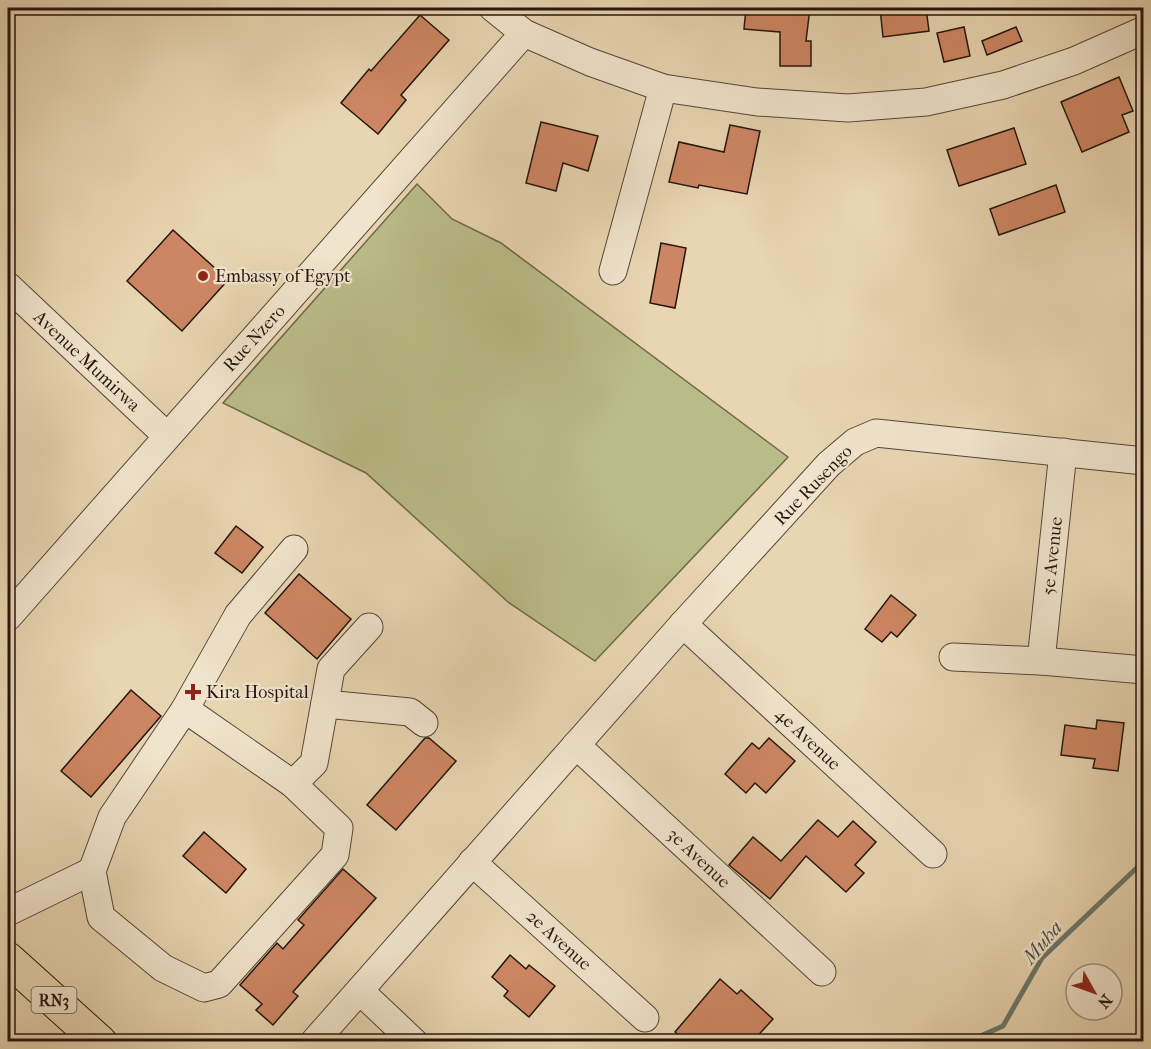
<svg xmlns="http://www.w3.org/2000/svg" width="1151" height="1049" font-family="'IM FELL French Canon',serif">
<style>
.green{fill:#babc88;stroke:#6f684c;stroke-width:1.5}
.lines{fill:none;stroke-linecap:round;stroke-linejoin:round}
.stream{stroke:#6a776a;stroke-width:5}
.building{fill:#cd8663;stroke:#24150f;stroke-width:1.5}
.minor-casing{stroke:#554538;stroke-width:29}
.highway-casing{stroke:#24150f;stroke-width:35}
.minor{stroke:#f0e4cc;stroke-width:27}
.highway{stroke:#e8d5b1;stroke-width:33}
.poi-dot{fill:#8f2418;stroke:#f0e4cc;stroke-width:2}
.labels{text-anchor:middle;stroke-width:4.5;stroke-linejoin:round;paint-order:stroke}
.shield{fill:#f0e4cc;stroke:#615348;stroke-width:1.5}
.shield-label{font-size:16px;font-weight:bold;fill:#24150f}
.poi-label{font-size:18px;fill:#24150f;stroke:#f0e4cc;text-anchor:start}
.street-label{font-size:18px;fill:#24150f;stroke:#f0e4cc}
.water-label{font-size:20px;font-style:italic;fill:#4d4e44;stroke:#f0e4cc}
</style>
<rect width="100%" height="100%" fill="#e8d5b1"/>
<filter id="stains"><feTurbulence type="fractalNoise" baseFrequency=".00333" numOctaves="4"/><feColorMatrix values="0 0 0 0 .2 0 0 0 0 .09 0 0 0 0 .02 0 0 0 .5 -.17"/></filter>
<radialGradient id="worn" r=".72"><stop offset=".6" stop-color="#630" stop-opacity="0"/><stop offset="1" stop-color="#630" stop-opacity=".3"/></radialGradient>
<polygon class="green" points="417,184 452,219 501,243 788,457 595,661 508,602 366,473 223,403"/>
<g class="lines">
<polyline class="stream" points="967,1042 1003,1026 1042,958 1144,861"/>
</g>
<g class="building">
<polygon points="746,8 810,8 806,41 811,41 811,66 780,66 780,32 744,29"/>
<polygon points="880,8 926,8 929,31 883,37"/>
<polygon points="420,15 449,40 401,95 406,100 378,134 341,103 369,69 371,71"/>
<polygon points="964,27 970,56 944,62 937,33"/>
<polygon points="1016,27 1022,41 987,55 982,41"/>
<polygon points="1119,77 1133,111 1122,115 1129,132 1082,152 1061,102"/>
<polygon points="541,122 598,136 588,171 563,163 556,191 526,183"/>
<polygon points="730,125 760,131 747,194 699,185 698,188 669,182 679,142 724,152"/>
<polygon points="1014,128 1026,164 959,186 947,150"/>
<polygon points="1056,185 1065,212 999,235 990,209"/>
<polygon points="173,230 228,280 182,331 127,281"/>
<polygon points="661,243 686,248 675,308 650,303"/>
<polygon points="236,526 263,547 242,573 215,553"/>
<polygon points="299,574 351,619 317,659 265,613"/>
<polygon points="891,595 916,615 897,637 891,632 882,642 865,629"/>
<polygon points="131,690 161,716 91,797 61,771"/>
<polygon points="1097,720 1124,723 1118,771 1093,768 1095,759 1061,755 1065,725 1096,729"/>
<polygon points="425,738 429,738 456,761 396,830 367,805"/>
<polygon points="769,738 795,761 766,793 755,783 746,793 725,774 752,743 759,749"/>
<polygon points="818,820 838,837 853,821 876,842 855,865 864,873 846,892 806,856 770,899 729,865 753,837 781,861"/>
<polygon points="204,832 246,869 226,893 183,856"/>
<polygon points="343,869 376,898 293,992 298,996 273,1025 256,1010 262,1004 240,985 277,943 283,949 304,925 298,920"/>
<polygon points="510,955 526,969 529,965 555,986 529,1017 504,996 508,991 492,977"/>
<polygon points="720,979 737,994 741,990 773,1019 753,1041 686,1041 675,1032"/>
</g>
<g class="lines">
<g class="minor-casing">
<g id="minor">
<polyline points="493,8 524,33 590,62 663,88 757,102 848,108 926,102 1003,85 1074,61 1144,30"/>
<polyline points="613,271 663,88"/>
<polyline points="8,286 167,436"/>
<polyline points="8,617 524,33"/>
<polyline points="683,624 933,854"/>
<polyline points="953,657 1041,661 1144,670"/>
<polyline points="1041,661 1063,452"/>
<polyline points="325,704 410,712 424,723"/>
<polygon points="185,709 293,784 339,828 335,855 219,984 204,988 163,968 101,917 92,871 112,817"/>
<polyline points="185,709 238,615 294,549"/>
<polyline points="576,745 822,972"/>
<polyline points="293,784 314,763 331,669 369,627"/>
<polyline points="472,862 645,1018"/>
<polyline points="8,912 92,871"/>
<polyline points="360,991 414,1042"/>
<polyline points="314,1042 683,624 829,464 855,442 876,433 1144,461"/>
</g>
</g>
<g class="highway-casing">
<polyline id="highway" points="8,959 100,1042"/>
</g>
<use href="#minor" class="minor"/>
<use href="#highway" class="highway"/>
</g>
<g class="poi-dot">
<circle cx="203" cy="276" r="6"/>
<path d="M190 683h6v6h6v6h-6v6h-6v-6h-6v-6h6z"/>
</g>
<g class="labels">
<rect class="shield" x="31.5" y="987" width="45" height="26" rx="4.5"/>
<g class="shield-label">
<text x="54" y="1006">RN3</text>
</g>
<g class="poi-label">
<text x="215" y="282">Embassy of Egypt</text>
<text x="206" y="698">Kira Hospital</text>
</g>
<g class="street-label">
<text transform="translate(254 338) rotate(-48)" y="6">Rue Nzero</text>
<text transform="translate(87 361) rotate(43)" y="6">Avenue Mumirwa</text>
<text transform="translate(813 485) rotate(-46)" y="6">Rue Rusengo</text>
<text transform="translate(1052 556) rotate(-84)" y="6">5e Avenue</text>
<text transform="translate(808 739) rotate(43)" y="6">4e Avenue</text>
<text transform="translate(699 858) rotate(43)" y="6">3e Avenue</text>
<text transform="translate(559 940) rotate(42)" y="6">2e Avenue</text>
</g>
<g class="water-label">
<text transform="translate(1042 942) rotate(-49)" y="7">Muha</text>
</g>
</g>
<rect width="1151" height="1049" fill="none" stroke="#e8d5b1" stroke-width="30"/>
<rect x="9" y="9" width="1133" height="1031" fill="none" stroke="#24150f" stroke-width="3"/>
<rect x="15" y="15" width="1121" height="1019" fill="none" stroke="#24150f" stroke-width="1.5"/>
<g transform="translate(1094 992) rotate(130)"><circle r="28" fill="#f0e4cc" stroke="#9e9180" stroke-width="1.5"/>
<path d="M0-4.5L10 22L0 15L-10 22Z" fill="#8f2418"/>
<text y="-9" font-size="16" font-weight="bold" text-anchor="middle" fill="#24150f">N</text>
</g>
<rect width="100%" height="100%" filter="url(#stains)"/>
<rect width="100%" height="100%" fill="url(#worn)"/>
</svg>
